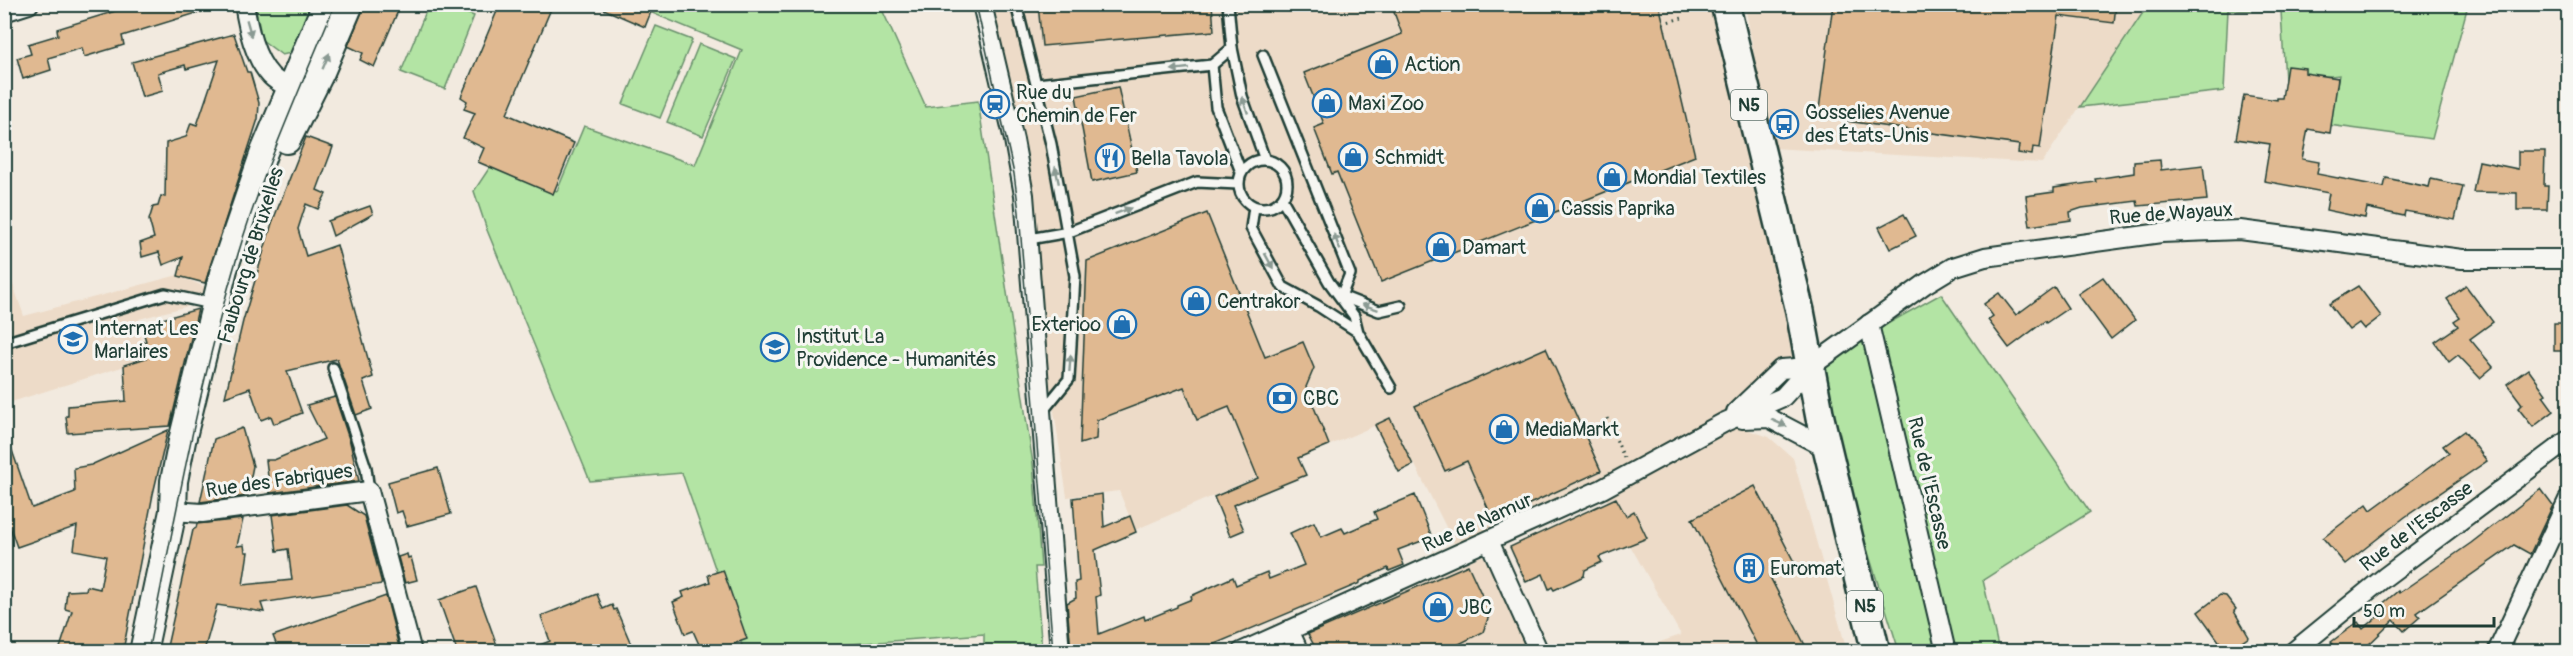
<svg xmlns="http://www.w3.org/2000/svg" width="2573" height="656" font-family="Pangolin,sans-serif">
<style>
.built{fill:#eddbc8}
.green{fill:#b3e4a4;stroke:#69906c;stroke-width:1.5}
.building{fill:#e0b991;stroke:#1f3d34;stroke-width:1.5}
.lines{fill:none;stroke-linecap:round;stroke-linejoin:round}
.lane-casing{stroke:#1f3d34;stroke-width:14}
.street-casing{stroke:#1f3d34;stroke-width:22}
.secondary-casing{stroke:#1f3d34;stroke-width:30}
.primary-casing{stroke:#1f3d34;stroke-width:32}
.path{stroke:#1f3d34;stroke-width:3;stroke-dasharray:1.5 4.5;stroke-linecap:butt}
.lane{stroke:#f6f6f2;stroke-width:9}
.street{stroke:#f6f6f2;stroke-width:18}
.secondary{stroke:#f6f6f2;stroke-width:26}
.primary{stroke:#f6f6f2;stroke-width:27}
.tram{stroke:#1f3d34;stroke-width:1.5}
.oneway{fill:#8a9a93}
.labels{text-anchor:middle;stroke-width:6;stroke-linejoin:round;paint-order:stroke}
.shield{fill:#f6f6f2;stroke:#60746d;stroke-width:1.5}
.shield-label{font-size:18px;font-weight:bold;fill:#1f3d34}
.poi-label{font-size:20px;fill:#1f3d34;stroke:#f6f6f2;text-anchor:start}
.street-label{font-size:20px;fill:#1f3d34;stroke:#f6f6f2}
</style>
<rect width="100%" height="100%" fill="#f2eadf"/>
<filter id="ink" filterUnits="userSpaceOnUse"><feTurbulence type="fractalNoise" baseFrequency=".0167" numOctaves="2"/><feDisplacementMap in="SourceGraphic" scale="12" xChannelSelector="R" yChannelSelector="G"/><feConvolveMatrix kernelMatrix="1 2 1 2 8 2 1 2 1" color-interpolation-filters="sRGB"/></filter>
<g filter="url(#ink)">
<g class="built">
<polygon points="991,5 1725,5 1806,346 1725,422 1769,437 1793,458 1847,651 1633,651 1681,635 1619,526 1605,496 1679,446 1455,545 1414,463 1398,471 1374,426 1135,530 1119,491 1067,497 1047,365 1036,237"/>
<polygon points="1745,5 2148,5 2042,163 1771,148"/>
<polygon points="2498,5 2568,5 2568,9 2541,10"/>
<polygon points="4,259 24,316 178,275 205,287 203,302 139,319 144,360 5,404"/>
<polygon points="1483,555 1529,651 1408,651 1384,600"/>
</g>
<g class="green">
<polygon points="318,4 299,51 282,55 262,40 255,5"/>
<polygon points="429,4 445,5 474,16 445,89 401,72"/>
<polygon points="653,5 880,5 926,107 978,101 1033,464 1041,567 1035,567 1042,651 984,651 984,634 811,647 799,651 744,651 682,473 590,481 487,230 474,191 492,164 557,191 584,126 695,165 742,50 652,13 656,6"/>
<polygon points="2148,5 2468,5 2432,139 2329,125 2339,75 2285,81 2281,11 2228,10 2224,91 2080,107"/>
<polygon points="656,26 692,40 660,118 623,104"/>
<polygon points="699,44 736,59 703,136 667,122"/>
<polygon points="1941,294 2090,512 1983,580 1999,651 1899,651 1810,367"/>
</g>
<g class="building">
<polygon points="138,4 213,4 213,8 122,36 124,45 84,57 82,48 48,58 51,70 23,79 17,58 31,54 28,44 58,35 57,29"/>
<polygon points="365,4 401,4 374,67 360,60 363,53 348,46"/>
<polygon points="500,4 553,4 507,114 574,143 553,194 478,162 484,148 463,138 475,113 464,109 467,101 461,97"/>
<polygon points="592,4 654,4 645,27"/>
<polygon points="1038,4 1212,4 1214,31 1042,46"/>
<polygon points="1391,4 1659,4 1695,156 1381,282 1337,172 1332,174 1314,128 1324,124 1304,73 1402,34"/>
<polygon points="1833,4 2116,4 2114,23 2059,16 2040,148 2033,147 2032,155 2018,153 2019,145 1818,117"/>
<polygon points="234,34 247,72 250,72 259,103 258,119 205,283 178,276 183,257 163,265 159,252 142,257 140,243 154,238 149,220 153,207 158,206 161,196 165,197 166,143 186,137 191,123 197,125 219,60 186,69 185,65 158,73 163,91 142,97 132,62"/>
<polygon points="2287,66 2305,68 2305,73 2338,78 2330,133 2308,129 2302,159 2319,162 2317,174 2384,187 2386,178 2429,187 2431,179 2463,186 2455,220 2405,211 2404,216 2367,208 2365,218 2345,214 2326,210 2329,193 2264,181 2270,144 2236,139 2244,95 2277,100 2277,98 2282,98"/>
<polygon points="1118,87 1137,172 1092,182 1076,96"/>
<polygon points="306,137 333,147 317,190 326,194 318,209 306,204 298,229 306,256 337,245 373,377 363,381 372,409 356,415 337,359 287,371 302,413 274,424 271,416 261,420 250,388 225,397 243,321 272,223"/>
<polygon points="2518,151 2545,151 2544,186 2548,186 2547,210 2517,210 2517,193 2473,192 2479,161 2518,169"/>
<polygon points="2160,160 2161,170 2203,165 2207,200 2138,206 2137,201 2082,208 2070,212 2071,220 2030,226 2026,196 2054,192 2054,188 2096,182 2095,179 2134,173 2134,162"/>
<polygon points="370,206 373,214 333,236 328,221"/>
<polygon points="1207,213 1265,357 1303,342 1314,368 1306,387 1329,445 1298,458 1306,475 1233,505 1244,530 1230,536 1214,497 1258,478 1229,407 1197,420 1184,387 1097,420 1096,439 1080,444 1087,261"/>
<polygon points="1904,214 1916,236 1890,249 1879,227"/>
<polygon points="2103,277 2135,320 2111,339 2078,294"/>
<polygon points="2358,286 2381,316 2364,329 2359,323 2349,330 2329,304"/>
<polygon points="2466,286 2493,322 2470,339 2493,367 2480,378 2458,355 2449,362 2435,342 2458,326 2454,321 2460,317 2447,299"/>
<polygon points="2054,287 2068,308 2046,323 2045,321 2009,348 1988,320 1993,316 1984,304 1999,293 2016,315"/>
<polygon points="198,309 170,426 68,433 66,416 68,416 68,406 126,401 124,365 146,358 142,343 146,341 141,325"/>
<rect x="2554" y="323" width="14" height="28"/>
<polygon points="1546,348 1601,471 1525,506 1526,509 1506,518 1502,510 1491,515 1467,461 1445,471 1415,406"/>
<polygon points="2528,369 2546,394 2543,396 2554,411 2533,427 2518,408 2522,404 2507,384"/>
<polygon points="335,397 350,442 359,481 270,493 266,460 274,460 324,439 307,405"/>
<polygon points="1390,418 1413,465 1399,472 1375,425"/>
<polygon points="242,428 253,466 247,496 200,502 214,439"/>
<polygon points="168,430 153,494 123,651 59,651 72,611 65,609 67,591 86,590 87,586 100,589 106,556 74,550 77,526 17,547 4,511 4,437 7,436 32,508 75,492 74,468 91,465"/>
<polygon points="2464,431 2487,461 2405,517 2345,564 2323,538 2367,504 2371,510 2449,453 2443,446"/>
<polygon points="438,468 451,514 407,526 402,511 396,513 388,482"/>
<polygon points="1755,486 1794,562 1769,575 1808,651 1760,651 1692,519"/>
<polygon points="2541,489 2553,505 2530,554 2514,545 2417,613 2420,617 2404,631 2394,620 2362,651 2339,651 2331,642 2358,622 2363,629 2386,610 2381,605 2398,591 2399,593 2471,543"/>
<polygon points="1102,494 1104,527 1130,516 1136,532 1095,550 1100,595 1096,597 1099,634 1144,616 1145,620 1177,607 1177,605 1192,599 1191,596 1233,577 1236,585 1267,572 1269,579 1304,565 1290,533 1314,522 1321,537 1342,528 1345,533 1377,519 1374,512 1415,495 1432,537 1398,550 1404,565 1389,571 1388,568 1360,581 1360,583 1198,651 1071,651 1067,603 1076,598 1075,582 1079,581 1073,498"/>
<polygon points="1616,498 1626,516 1634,511 1647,538 1599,557 1602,562 1585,570 1584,576 1554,590 1552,587 1549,589 1543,574 1526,582 1510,547"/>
<polygon points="347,505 364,516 382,584 261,603 264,612 217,605 204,651 166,651 193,530 196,528 197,524 243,519 237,546 244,545 245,552 248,552 243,585 292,580 288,549 277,551 272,515"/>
<polygon points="407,554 408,558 411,557 417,580 405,583 398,557"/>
<polygon points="1468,565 1490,613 1483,632 1457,645 1460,651 1317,651 1308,634"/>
<polygon points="723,570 747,639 714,651 702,651 693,631 685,634 673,602 684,597 682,592 710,582 708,575"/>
<polygon points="476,587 499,651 457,651 439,600"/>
<polygon points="597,594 603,609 612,605 614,610 616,609 634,651 525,651 550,641 541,616"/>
<polygon points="2220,595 2226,596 2236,609 2234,611 2249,637 2229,651 2226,651 2198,612"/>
<polygon points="386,596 400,651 279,651 273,636"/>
</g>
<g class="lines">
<g class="lane-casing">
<g id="lane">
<polyline points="1016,4 1051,144 1075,276 1069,379 1042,412"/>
<polyline points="1228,4 1232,48 1242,96 1265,160"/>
<polyline points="1263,55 1350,274 1341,296"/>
<polyline points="1212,65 1216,107 1241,172"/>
<polyline points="1037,84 1212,65 1232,48"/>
<circle cx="1263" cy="184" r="24"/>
<polyline points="1282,199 1329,282 1354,316 1358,332 1391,388"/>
<polyline points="1254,207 1251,228 1283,287 1318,306 1358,332"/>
<polyline points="1029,239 1069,232 1197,182 1238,184"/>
<polyline points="1341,296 1379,311 1401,306"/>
<polyline points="4,343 165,294 203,302 202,300 215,305"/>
<polyline points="333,368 366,468 369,491"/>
</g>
</g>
<g class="street-casing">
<g id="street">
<path d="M244,4C248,28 254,58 271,76C279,84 291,88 301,92"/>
<polyline points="982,4 1014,140 1024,195 1060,652"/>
<polyline points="4,12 29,4"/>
<polyline points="1869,324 1946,652"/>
<polyline points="1736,412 1781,369 1810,367"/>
<polyline points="1742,419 1769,418 1828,449"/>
<polyline points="173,511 202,513 369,491 412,652"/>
<polyline points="1489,541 1539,652"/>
<polyline points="1289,630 1299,652"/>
<polyline points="1241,652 1602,489 1725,422 1783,397 1810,367 1925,284 1953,267 1985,257 2161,233 2240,230 2462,259 2568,259"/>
<polyline points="2293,652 2385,577 2568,440"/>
<polyline points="2497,652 2568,500"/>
</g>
</g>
<g class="secondary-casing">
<g id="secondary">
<polyline points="287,140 321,72 350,4"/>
<polyline points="143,652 173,511 174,481 182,441 224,269 264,152 326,4"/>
</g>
</g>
<g class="primary-casing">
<polyline id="primary" points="1725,4 1800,311 1820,418 1876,652"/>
</g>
<g class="path">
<polyline points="1663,23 1686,17"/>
<polyline points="1607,418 1624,458"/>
</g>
<use href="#lane" class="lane"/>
<use href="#street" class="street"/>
<use href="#secondary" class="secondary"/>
<use href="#primary" class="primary"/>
<g class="tram">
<polyline points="976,4 1014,174 1019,212 1053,652"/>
<path d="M148,652C175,519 199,384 238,254C264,168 301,87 335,4"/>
</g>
</g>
<defs><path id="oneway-solid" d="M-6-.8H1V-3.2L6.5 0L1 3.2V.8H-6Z" transform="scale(1.5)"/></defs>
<g class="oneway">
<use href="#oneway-solid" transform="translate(249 28) rotate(74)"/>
<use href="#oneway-solid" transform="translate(326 61) rotate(-67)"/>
<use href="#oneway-solid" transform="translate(1180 69) rotate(174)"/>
<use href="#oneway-solid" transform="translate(1245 105) rotate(-109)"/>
<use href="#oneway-solid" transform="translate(1057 175) rotate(-102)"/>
<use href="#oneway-solid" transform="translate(1123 211) rotate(-21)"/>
<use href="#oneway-solid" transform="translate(1337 242) rotate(-111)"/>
<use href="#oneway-solid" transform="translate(1269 261) rotate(61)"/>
<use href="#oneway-solid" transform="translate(1370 307) rotate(-161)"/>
<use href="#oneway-solid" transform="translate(1070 363) rotate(-86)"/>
<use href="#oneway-solid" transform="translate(1779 423) rotate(24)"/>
</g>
</g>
<defs>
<g id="shop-ring" transform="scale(1.5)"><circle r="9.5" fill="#f6f6f2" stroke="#1f6fb2" stroke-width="1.5"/><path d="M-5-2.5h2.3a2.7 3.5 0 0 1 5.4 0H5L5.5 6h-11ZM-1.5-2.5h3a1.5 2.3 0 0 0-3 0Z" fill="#1f6fb2"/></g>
<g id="station-ring" transform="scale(1.5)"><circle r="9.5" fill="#f6f6f2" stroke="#1f6fb2" stroke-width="1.5"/><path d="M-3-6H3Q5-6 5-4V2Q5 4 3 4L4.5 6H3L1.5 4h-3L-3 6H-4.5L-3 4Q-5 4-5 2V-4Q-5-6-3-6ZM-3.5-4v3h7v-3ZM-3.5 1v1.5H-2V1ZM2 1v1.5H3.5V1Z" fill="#1f6fb2"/></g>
<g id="bus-ring" transform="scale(1.5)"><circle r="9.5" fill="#f6f6f2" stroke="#1f6fb2" stroke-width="1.5"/><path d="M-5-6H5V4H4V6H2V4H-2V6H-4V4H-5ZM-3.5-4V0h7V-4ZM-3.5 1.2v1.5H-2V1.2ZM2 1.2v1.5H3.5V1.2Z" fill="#1f6fb2"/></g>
<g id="restaurant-ring" transform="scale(1.5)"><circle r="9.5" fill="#f6f6f2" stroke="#1f6fb2" stroke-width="1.5"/><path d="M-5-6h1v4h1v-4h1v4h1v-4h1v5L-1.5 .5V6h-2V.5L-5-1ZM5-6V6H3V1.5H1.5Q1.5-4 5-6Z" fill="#1f6fb2"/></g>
<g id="school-ring" transform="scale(1.5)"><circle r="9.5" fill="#f6f6f2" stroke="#1f6fb2" stroke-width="1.5"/><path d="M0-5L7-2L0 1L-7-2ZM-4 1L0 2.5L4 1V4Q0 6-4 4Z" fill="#1f6fb2"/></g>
<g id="bank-ring" transform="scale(1.5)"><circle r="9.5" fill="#f6f6f2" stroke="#1f6fb2" stroke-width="1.5"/><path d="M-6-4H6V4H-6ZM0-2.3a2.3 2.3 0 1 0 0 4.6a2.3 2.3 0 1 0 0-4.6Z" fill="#1f6fb2"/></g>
<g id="building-ring" transform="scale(1.5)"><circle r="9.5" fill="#f6f6f2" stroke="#1f6fb2" stroke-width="1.5"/><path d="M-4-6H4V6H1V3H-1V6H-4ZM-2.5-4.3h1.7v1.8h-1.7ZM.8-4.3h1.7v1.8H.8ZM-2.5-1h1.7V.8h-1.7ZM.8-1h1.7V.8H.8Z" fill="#1f6fb2"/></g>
</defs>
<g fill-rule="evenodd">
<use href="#shop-ring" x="1383" y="64"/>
<use href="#shop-ring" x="1327" y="103"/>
<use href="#station-ring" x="995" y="104"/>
<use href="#bus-ring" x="1784" y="124"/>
<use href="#shop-ring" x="1353" y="157"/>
<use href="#restaurant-ring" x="1110" y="158"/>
<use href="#shop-ring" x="1612" y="177"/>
<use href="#shop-ring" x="1540" y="208"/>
<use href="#shop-ring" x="1441" y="247"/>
<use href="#shop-ring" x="1196" y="301"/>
<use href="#shop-ring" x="1122" y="324"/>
<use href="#school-ring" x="73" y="339"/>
<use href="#school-ring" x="775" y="347"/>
<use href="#bank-ring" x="1282" y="398"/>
<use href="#shop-ring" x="1504" y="429"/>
<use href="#building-ring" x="1749" y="568"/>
<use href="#shop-ring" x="1438" y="607"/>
</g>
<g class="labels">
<g class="shield">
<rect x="1731" y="90" width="36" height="30" rx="4.5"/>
<rect x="1847" y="591" width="36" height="30" rx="4.5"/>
</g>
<g class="shield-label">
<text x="1749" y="111">N5</text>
<text x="1865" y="612">N5</text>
</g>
<g class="poi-label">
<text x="1404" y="71">Action</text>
<text x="1016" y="99">Rue du<tspan x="1016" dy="23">Chemin de Fer</tspan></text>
<text x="1348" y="110">Maxi Zoo</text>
<text x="1805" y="119">Gosselies Avenue<tspan x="1805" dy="23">des États-Unis</tspan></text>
<text x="1374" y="164">Schmidt</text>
<text x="1131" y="165">Bella Tavola</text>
<text x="1633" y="184">Mondial Textiles</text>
<text x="1561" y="215">Cassis Paprika</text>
<text x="1462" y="254">Damart</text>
<text x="1217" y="308">Centrakor</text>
<text x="1101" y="331" text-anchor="end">Exterioo</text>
<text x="94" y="335">Internat Les<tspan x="94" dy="23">Marlaires</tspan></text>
<text x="796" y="343">Institut La<tspan x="796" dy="23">Providence - Humanités</tspan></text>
<text x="1303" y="405">CBC</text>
<text x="1525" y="436">MediaMarkt</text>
<text x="1770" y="575">Euromat</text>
<text x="1459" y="614">JBC</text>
</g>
<g class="street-label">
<text transform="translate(2171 213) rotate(-4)" y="7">Rue de Wayaux</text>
<text transform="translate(250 255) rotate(-73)" y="7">Faubourg de Bruxelles</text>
<text transform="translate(279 480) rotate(-8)" y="7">Rue des Fabriques</text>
<text transform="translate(1930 483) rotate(77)" y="7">Rue de l'Escasse</text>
<text transform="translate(1477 522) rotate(-24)" y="7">Rue de Namur</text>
<text transform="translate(2416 526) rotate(-37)" y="7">Rue de l'Escasse</text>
</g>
</g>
<rect width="2573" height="656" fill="none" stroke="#f6f6f2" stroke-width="24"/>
<rect x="12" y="12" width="2549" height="632" fill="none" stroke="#1f3d34" stroke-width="2" filter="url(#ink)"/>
<path d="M2354 617v9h140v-9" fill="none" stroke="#1f3d34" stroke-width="3"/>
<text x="2363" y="617" font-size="18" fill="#1f3d34" stroke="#f6f6f2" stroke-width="4.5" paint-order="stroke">50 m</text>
</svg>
